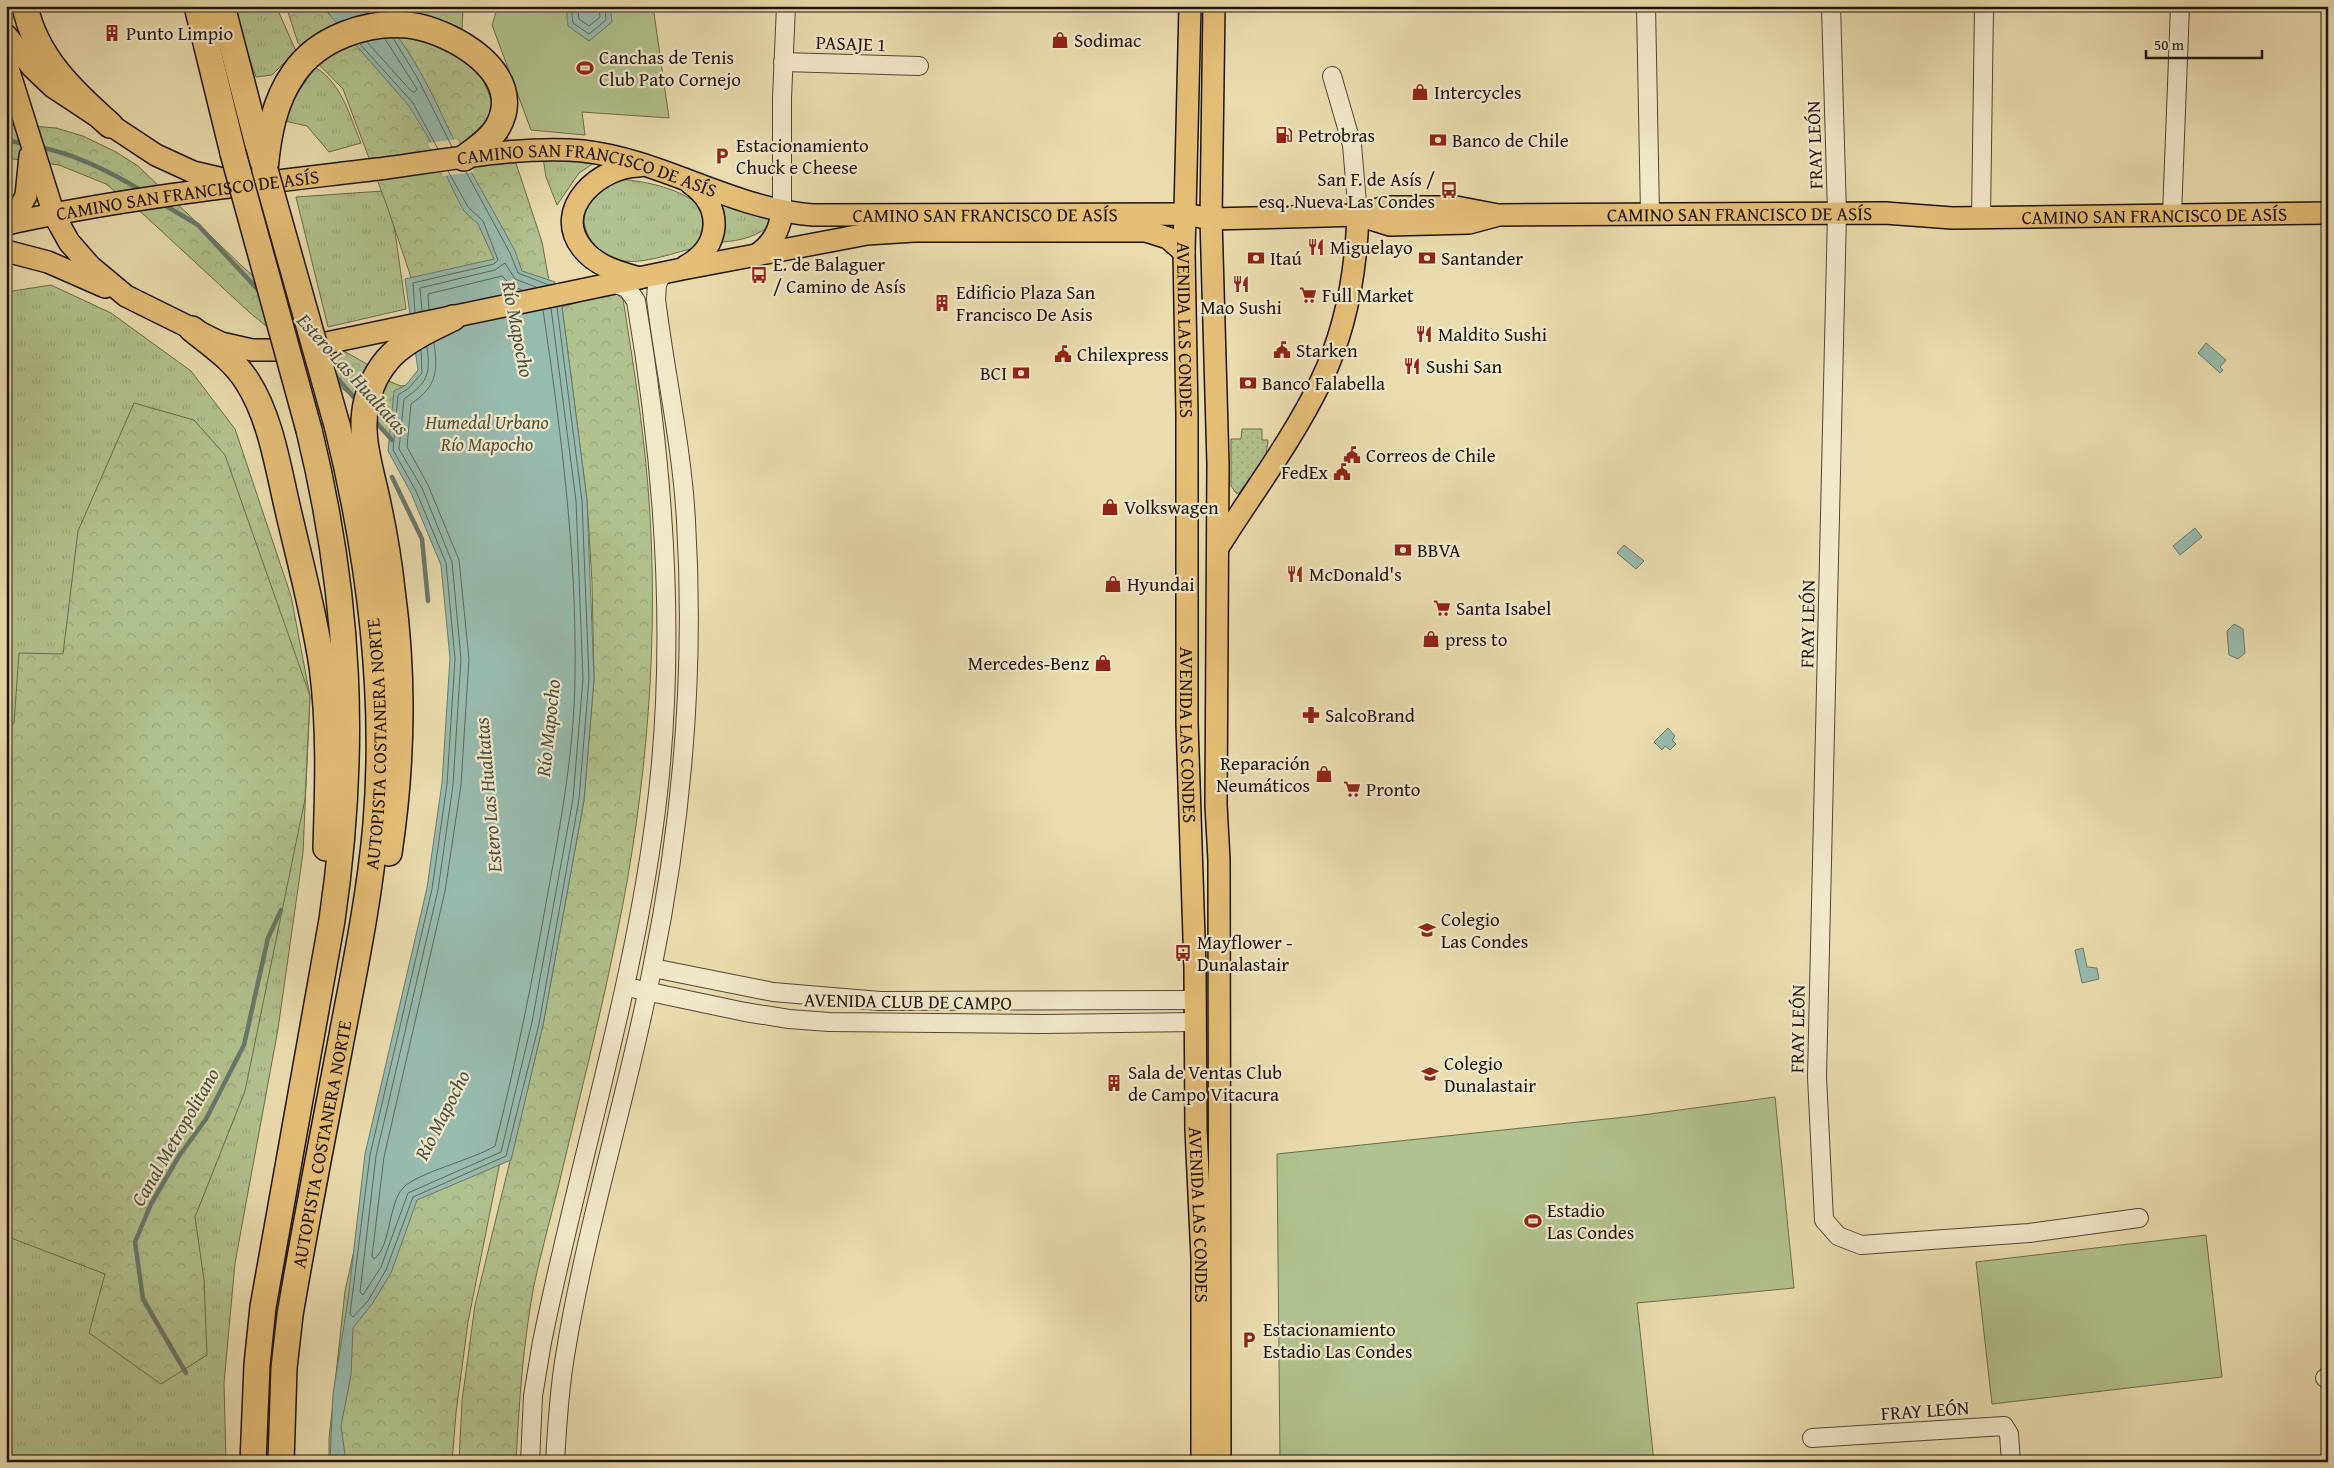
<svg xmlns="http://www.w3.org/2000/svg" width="2334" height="1468" font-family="'Gentium Book Plus',serif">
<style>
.grass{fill:url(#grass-tufts);stroke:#686b4b}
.forest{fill:url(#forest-crowns);stroke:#686b4b}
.garden{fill:url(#garden-dots);stroke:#686b4b}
.pitch{fill:#b1c28e;stroke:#686b4b}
.water{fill:#98bbaf;stroke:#67786c}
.pier{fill:#eadcae}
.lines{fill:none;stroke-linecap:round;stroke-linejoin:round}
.shore{stroke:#5b685c;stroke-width:1}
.stream{stroke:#67786c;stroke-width:4.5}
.minor-casing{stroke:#514632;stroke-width:20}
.major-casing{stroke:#1e1408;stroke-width:24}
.highway-casing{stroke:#1e1408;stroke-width:28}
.minor{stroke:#f1e8ca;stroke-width:18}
.major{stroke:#e5be77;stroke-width:21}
.highway{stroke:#e5be77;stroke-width:25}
.highway-bridge-casing{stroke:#1e1408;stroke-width:28;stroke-linecap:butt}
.highway-bridge{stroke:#e5be77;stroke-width:25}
.labels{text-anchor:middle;stroke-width:4.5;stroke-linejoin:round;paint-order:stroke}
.poi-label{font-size:19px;fill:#1e1408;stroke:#f1e8ca;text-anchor:start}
.street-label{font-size:19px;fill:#1e1408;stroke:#f1e8ca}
.park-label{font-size:19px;font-style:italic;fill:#515137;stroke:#f1e8ca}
.water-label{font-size:20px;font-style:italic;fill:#494e42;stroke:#f1e8ca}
</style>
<defs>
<pattern id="grass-tufts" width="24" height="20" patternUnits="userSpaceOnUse" patternTransform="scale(1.25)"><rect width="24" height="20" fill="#b1c28e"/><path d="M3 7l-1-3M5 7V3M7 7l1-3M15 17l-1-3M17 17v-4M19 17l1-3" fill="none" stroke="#98a679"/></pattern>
<pattern id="forest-crowns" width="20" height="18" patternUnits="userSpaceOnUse" patternTransform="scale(1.25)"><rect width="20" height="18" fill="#b1c28e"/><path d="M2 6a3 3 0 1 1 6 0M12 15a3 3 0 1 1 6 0" fill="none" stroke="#98a679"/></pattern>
<pattern id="garden-dots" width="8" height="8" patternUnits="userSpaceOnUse" patternTransform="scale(1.25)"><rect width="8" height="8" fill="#b1c28e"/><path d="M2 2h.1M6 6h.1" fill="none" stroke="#98a679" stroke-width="1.8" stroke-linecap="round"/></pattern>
</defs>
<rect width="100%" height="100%" fill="#eadcae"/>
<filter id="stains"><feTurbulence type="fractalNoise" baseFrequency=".004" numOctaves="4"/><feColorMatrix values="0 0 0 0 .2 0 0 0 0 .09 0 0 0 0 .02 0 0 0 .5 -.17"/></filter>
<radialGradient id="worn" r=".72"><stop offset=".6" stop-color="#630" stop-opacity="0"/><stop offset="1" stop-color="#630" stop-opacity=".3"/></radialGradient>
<g class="grass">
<polygon points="231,6 276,6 296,51 272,75 256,77"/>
<path d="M315,67C342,84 349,114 361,143L329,152L307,126L285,121L291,103Z"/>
<polygon points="543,158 597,161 579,173 557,205 546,177"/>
<path d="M620,179C648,182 681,188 702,208L705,230L695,248C671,253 639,267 615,259C591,251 573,219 591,197C597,190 612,184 620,179Z"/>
<polygon points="383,191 394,225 406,309 328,327 296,197"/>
<path d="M719,203L735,210L770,218L773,223C759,236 740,241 722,242L724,224Z"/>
<polygon points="51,285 111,313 191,371 235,429 291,596 310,696 303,853 278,1029 235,1263 224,1383 226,1462 6,1462 6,292"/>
</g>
<g class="forest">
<polygon points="286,6 463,6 462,33 505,130 542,242 555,314 502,1152 468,1322 456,1413 452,1462 329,1462 329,1439 345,1291 438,874 456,631 444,546 400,447 361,404 249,312 143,214 106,184 59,165 6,158 6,124 56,128 83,136 116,152 138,166 244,268 330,343 365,363 388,381 401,386 413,385 423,377 417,295 387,206 343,89 298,43"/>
<path d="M607,294H616L623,299C633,362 643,424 648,487C660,635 647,789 617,934C600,1019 578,1103 558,1188C550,1220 541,1253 534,1285C523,1344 519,1403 516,1462H459L462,1401L475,1305L543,1025L584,800L594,679L592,582L587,500L562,307Z"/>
<polygon points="134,403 194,420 225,455 310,696 305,799 245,1091 195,1217 204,1280 207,1355 161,1384 89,1333 105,1274 6,1236 6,730 14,723 19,653 63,654 78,531"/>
</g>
<polygon class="garden" points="1242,429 1262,429 1262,440 1268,440 1266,455 1239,493 1236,493 1231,486 1231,439 1241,439"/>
<g class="pitch">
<polygon points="498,6 653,6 669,118 582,112 585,135 531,130 492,25"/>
<polygon points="1775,1097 1794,1288 1637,1303 1654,1462 1280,1462 1277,1154 1635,1116"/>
<polygon points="2206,1235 2222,1377 1992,1404 1976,1262"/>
</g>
<g class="water">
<path d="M322,6H370C411,43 432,95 456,144C475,180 496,215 515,251L522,271L555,282L562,307L587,500L594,679L584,800L543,1025L511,1160L417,1200L391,1273L372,1304L353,1328L351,1375L341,1426L346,1462H330L333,1394L348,1300L365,1154L427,888L442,783L450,658L441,565L411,493L388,451L394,391L406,385L418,370L405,279L494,259L478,224L464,211L458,200L428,137L409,106Z"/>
<polygon points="566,6 610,6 612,22 589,41 568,26"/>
<polygon points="2206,343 2226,360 2220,367 2223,370 2220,373 2198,353"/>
<polygon points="2195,528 2202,537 2180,555 2173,546"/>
<polygon points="1624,545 1644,561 1636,569 1617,553"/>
<polygon points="2234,624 2243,629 2245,653 2238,659 2229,655 2227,631"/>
<polygon points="1668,728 1675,736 1672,740 1676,744 1670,750 1665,746 1662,750 1654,742"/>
<polygon points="2083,948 2087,967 2097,968 2099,979 2082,983 2075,950"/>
</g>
<polygon class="pier" points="457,139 474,172 443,176 428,143"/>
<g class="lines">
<g class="shore">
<polyline points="571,6 573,23 589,34 606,20 605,6"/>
<polyline points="577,6 579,19 589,26 600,17 599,6"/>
<polyline points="393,38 418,79 452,147"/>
<polyline points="367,42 412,92 415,92 417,89 385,39"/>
<polyline points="360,44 413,103 438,149"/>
<polyline points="466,172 510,253 518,273 549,285"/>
<polyline points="429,310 428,294 502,276 511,285 522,290"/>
<polyline points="422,311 420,288 495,270 505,263 515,279 536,287"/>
<polyline points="415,312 413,283 494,264 498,260 483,221 468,207 448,171"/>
<path d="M434,343C438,372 437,386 411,404L407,447L428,485L459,560L469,659L461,785L445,891L384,1157L372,1256L374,1259C391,1247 388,1204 403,1188C416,1173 475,1159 495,1146C516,1062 533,978 548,892C561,822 574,750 575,678C577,554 561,432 543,310"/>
<path d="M427,347C431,375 427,383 404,399L399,449L422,488L452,562L461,659L453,785L438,890L376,1156L360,1292L363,1295L381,1267L408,1193L501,1152L532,1022L573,799L583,679L576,501L551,308"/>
<polyline points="421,350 422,373 409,388 398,395 393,450 416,491 446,563 455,659 447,784 432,889 370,1155 350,1314 353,1317 368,1301 386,1270 413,1197 506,1156 539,1024 579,799 589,679 582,501 557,307"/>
</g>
<g class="stream">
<polyline points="6,140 25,144"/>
<path d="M39,147C75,154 111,172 142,191"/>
<polyline points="161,203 198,225 261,293"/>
<polyline points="333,373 357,401"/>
<polyline points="374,420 392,440"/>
<polyline points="392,477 422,539 428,601"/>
<polyline points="186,1373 143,1299 135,1242 151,1204 179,1156 206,1119 244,1045 268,938 281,910"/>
</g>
<g class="minor-casing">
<g id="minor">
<polyline points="1646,6 1650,214"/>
<polyline points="1831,6 1837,213 1817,1077 1824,1220 1838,1236 1861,1245 2029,1233 2139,1218"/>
<polyline points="783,62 919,66"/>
<polyline points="1332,76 1352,145 1358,215"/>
<polyline points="782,211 782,98 786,6"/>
<polyline points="2172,215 2180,6"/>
<polyline points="1981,218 1984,6"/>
<polyline points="653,968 773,992 880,1001 1195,1000"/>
<polyline points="636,989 745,1012 789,1019 829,1022 1043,1024 1196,1022"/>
<polyline points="2325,1378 2328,1378"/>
<polyline points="1812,1438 2004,1426 2009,1434 2011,1462"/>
<path d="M530,1462L533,1396L542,1342C579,1159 637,979 658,793C676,633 663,460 636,301L627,288L616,284"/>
<path d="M555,1462C557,1426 559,1391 565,1356C586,1225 627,1098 652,969C682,823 695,670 686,521C682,446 665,373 656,299L657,285L662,273"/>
</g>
</g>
<g class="major-casing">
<g id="major">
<path id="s1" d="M1190,6L1184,252L1187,414V723L1195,968L1196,1130L1202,1258V1462"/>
<polyline points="1214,6 1211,219 1218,464 1216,805 1219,860 1220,1462"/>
<polyline points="6,35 32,67 53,87 156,155 193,172 236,182"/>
<polyline points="6,62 54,215 69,242 90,266 126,296 221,343 252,350 287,350 307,347 682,269 867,234 914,231 1146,231 1168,238 1184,252"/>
<polyline points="1358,215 1390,225 1469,223 1495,216"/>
<polyline points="11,223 26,196 30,156"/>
<path id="s2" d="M6,224C128,197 254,184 378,169C441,161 521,145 583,151C663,160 732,209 813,215L1185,214L1211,219L1324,216L1358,215L1385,207H1456L1498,215L1885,213L1952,218L2328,213"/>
<polyline points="6,251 48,262 105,287"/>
<path d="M758,254C773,243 780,230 782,211"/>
<path d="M686,266C721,247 724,207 691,184"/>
<path d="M639,278C618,272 596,266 582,248C551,208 601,166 639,166"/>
<path d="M1219,546C1253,492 1293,439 1321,381C1346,330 1356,271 1358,215"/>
</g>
</g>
<g class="highway-casing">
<g id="highway">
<path d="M25,6C35,57 73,92 110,125"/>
<polyline points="197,6 233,153"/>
<polyline points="222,6 262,160"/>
<path d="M265,170C268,136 274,101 294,73C318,38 367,21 408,25C451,30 529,74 497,128C489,141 476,149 464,158"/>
<path d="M192,329C212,345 233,359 247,381C271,418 278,468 288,510C300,562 314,613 322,666C330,726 328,787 326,848"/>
<path d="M389,853C402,766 404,677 392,590C389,561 384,532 378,504C371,469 358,435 367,400C380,351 412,338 453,318"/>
<path d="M253,1462L257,1365L263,1307L332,920C357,749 350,598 309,430"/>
<path id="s3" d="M281,1462L284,1368L290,1315C306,1220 325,1125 343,1030C356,962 370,894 376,824C387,690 369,555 337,425"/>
</g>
</g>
<use href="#minor" class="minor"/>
<use href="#major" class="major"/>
<use href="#highway" class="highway"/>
<g class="highway-bridge-casing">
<g id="highway-bridge">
<polyline points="233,153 309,430"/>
<polyline points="265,170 337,425"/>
</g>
</g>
<use href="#highway-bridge" class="highway-bridge"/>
</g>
<defs>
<g id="building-bare" transform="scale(1.35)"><path d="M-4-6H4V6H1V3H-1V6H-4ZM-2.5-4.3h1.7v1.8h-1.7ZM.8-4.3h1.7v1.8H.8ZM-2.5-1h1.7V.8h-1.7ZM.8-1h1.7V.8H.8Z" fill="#8f2418" stroke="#f1e8ca" stroke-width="2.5" paint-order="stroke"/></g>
<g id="shop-bare" transform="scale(1.35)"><path d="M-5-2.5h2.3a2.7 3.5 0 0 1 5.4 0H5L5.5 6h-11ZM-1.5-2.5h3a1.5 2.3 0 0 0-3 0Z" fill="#8f2418" stroke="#f1e8ca" stroke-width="2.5" paint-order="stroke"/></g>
<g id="stadium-bare" transform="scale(1.35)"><path d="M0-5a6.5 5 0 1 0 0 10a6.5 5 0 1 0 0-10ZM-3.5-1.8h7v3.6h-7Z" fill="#8f2418" stroke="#f1e8ca" stroke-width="2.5" paint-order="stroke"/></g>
<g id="fuel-bare" transform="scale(1.35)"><path d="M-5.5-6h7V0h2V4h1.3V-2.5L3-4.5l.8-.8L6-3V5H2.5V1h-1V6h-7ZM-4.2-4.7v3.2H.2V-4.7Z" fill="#8f2418" stroke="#f1e8ca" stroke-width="2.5" paint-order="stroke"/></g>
<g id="bank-bare" transform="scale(1.35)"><path d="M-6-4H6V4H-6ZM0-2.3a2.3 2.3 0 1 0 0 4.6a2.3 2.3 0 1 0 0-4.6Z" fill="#8f2418" stroke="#f1e8ca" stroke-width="2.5" paint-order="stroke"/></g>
<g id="parking-bare" transform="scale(1.35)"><path d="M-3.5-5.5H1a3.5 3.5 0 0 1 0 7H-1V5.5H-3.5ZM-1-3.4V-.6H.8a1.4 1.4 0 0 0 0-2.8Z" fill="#8f2418" stroke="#f1e8ca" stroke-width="2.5" paint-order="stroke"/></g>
<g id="bus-bare" transform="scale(1.35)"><path d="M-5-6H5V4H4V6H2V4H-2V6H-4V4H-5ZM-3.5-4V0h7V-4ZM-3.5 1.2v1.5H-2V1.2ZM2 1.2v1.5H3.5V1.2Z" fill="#8f2418" stroke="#f1e8ca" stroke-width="2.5" paint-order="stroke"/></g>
<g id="restaurant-bare" transform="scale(1.35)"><path d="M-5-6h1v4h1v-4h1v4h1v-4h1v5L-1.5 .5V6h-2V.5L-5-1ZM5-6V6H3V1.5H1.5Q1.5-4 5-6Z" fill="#8f2418" stroke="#f1e8ca" stroke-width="2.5" paint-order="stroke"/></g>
<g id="supermarket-bare" transform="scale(1.35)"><path d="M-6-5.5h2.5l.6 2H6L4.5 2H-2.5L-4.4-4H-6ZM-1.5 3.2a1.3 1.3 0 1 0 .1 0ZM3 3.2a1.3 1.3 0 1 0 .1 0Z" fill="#8f2418" stroke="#f1e8ca" stroke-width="2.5" paint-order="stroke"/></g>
<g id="civic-bare" transform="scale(1.35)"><path d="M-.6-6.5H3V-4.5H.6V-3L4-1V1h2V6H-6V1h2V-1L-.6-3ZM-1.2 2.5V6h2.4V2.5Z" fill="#8f2418" stroke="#f1e8ca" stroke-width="2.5" paint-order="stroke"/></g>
<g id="pharmacy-bare" transform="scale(1.35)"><path d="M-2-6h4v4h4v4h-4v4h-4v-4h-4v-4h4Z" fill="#8f2418" stroke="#f1e8ca" stroke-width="2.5" paint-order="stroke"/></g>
<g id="school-bare" transform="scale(1.35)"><path d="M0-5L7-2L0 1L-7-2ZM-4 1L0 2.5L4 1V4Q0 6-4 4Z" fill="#8f2418" stroke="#f1e8ca" stroke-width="2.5" paint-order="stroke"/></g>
</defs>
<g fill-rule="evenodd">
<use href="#building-bare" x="112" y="33"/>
<use href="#shop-bare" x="1060" y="40"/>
<use href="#stadium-bare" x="585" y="68"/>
<use href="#shop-bare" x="1420" y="92"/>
<use href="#fuel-bare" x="1284" y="135"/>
<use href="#bank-bare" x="1438" y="140"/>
<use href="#parking-bare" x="722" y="156"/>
<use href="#bus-bare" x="1449" y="190"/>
<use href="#restaurant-bare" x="1316" y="247"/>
<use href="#bank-bare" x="1256" y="258"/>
<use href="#bank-bare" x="1427" y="258"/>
<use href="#bus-bare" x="759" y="275"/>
<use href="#restaurant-bare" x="1241" y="284"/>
<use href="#supermarket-bare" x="1308" y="295"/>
<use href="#building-bare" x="942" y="303"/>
<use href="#restaurant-bare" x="1424" y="334"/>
<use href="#civic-bare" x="1282" y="350"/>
<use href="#civic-bare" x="1063" y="354"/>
<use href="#restaurant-bare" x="1412" y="366"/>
<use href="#bank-bare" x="1021" y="373"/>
<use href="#bank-bare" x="1248" y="383"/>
<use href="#civic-bare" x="1352" y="455"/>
<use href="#civic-bare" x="1342" y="472"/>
<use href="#shop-bare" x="1110" y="507"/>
<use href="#bank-bare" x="1403" y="550"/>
<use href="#restaurant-bare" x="1295" y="574"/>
<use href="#shop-bare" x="1113" y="584"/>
<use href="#supermarket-bare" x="1442" y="608"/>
<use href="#shop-bare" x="1431" y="639"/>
<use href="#shop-bare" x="1103" y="663"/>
<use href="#pharmacy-bare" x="1311" y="715"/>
<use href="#shop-bare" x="1324" y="774"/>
<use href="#supermarket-bare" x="1352" y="789"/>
<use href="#school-bare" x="1427" y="930"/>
<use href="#bus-bare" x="1183" y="953"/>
<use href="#school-bare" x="1430" y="1074"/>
<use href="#building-bare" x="1114" y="1083"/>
<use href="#stadium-bare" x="1533" y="1221"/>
<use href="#parking-bare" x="1249" y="1340"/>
</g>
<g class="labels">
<g class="poi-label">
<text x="126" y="40">Punto Limpio</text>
<text x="1074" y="47">Sodimac</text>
<text x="599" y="64">Canchas de Tenis<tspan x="599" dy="22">Club Pato Cornejo</tspan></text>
<text x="1434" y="99">Intercycles</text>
<text x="1298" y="142">Petrobras</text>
<text x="1452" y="147">Banco de Chile</text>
<text x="736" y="152">Estacionamiento<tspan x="736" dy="22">Chuck e Cheese</tspan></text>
<text x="1435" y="186" text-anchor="end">San F. de Asís /<tspan x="1435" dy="22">esq. Nueva Las Condes</tspan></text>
<text x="1330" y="254">Miguelayo</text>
<text x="1270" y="265">Itaú</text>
<text x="1441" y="265">Santander</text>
<text x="773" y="271">E. de Balaguer<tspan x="773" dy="22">/ Camino de Asís</tspan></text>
<text x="956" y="299">Edificio Plaza San<tspan x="956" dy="22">Francisco De Asis</tspan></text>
<text x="1322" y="302">Full Market</text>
<text x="1241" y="314" text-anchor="middle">Mao Sushi</text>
<text x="1438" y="341">Maldito Sushi</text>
<text x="1296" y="357">Starken</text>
<text x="1077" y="361">Chilexpress</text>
<text x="1426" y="373">Sushi San</text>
<text x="1007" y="380" text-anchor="end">BCI</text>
<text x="1262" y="390">Banco Falabella</text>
<text x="1366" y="462">Correos de Chile</text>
<text x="1328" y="479" text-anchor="end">FedEx</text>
<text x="1124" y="514">Volkswagen</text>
<text x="1417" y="557">BBVA</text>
<text x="1309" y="581">McDonald's</text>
<text x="1127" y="591">Hyundai</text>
<text x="1456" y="615">Santa Isabel</text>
<text x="1445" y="646">press to</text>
<text x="1089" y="670" text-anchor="end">Mercedes-Benz</text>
<text x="1325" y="722">SalcoBrand</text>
<text x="1310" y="770" text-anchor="end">Reparación<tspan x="1310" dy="22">Neumáticos</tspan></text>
<text x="1366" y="796">Pronto</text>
<text x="1441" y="926">Colegio<tspan x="1441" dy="22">Las Condes</tspan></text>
<text x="1197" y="949">Mayflower -<tspan x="1197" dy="22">Dunalastair</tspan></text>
<text x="1444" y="1070">Colegio<tspan x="1444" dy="22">Dunalastair</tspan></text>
<text x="1128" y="1079">Sala de Ventas Club<tspan x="1128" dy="22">de Campo Vitacura</tspan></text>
<text x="1547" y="1217">Estadio<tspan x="1547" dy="22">Las Condes</tspan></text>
<text x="1263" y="1336">Estacionamiento<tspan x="1263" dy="22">Estadio Las Condes</tspan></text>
</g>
<g class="street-label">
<text transform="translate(851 43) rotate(2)" y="7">PASAJE 1</text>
<text transform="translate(1814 145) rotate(-92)" y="7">FRAY LEÓN</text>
<text dy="7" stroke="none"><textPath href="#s2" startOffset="589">CAMINO SAN FRANCISCO DE ASÍS</textPath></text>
<text dy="7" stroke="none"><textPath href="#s2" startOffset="184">CAMINO SAN FRANCISCO DE ASÍS</textPath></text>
<text dy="7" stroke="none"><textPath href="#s2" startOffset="1751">CAMINO SAN FRANCISCO DE ASÍS</textPath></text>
<text dy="7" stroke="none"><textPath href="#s2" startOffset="994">CAMINO SAN FRANCISCO DE ASÍS</textPath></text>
<text dy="7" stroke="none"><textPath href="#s2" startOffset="2166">CAMINO SAN FRANCISCO DE ASÍS</textPath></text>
<text dy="7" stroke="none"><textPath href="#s1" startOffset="324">AVENIDA LAS CONDES</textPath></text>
<text transform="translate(1807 624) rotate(-89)" y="7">FRAY LEÓN</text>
<text dy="7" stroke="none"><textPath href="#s1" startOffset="729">AVENIDA LAS CONDES</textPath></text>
<text dy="7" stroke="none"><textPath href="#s3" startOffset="726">AUTOPISTA COSTANERA NORTE</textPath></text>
<text transform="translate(908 1001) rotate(1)" y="7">AVENIDA CLUB DE CAMPO</text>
<text transform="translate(1797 1029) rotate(-89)" y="7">FRAY LEÓN</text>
<text dy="7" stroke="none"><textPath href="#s3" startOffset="321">AUTOPISTA COSTANERA NORTE</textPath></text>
<text dy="7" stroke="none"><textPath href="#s1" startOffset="1209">AVENIDA LAS CONDES</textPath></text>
<text transform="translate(1925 1410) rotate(-4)" y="7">FRAY LEÓN</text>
</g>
<g class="park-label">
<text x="487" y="429">Humedal Urbano<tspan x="487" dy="22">Río Mapocho</tspan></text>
</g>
<g class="water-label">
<text transform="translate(518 329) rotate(79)" y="7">Río Mapocho</text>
<text transform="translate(353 374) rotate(48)" y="7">Estero Las Hualtatas</text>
<text transform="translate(548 728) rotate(-84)" y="7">Río Mapocho</text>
<text transform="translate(488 795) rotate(-95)" y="7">Estero Las Hualtatas</text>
<text transform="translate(442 1115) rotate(-63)" y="7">Río Mapocho</text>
<text transform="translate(175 1137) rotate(-60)" y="7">Canal Metropolitano</text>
</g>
</g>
<rect width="2334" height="1468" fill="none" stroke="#eadcae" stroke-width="25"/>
<rect x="8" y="8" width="2319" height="1453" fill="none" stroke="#1e1408" stroke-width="2.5"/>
<rect x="12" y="12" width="2309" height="1443" fill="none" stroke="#1e1408"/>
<path d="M2146 50v8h116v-8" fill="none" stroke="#1e1408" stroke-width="2.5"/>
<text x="2154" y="50" font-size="15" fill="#1e1408" stroke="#f1e8ca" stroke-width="4" paint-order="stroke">50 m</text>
<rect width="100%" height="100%" filter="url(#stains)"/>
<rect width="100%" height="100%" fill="url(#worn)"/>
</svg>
